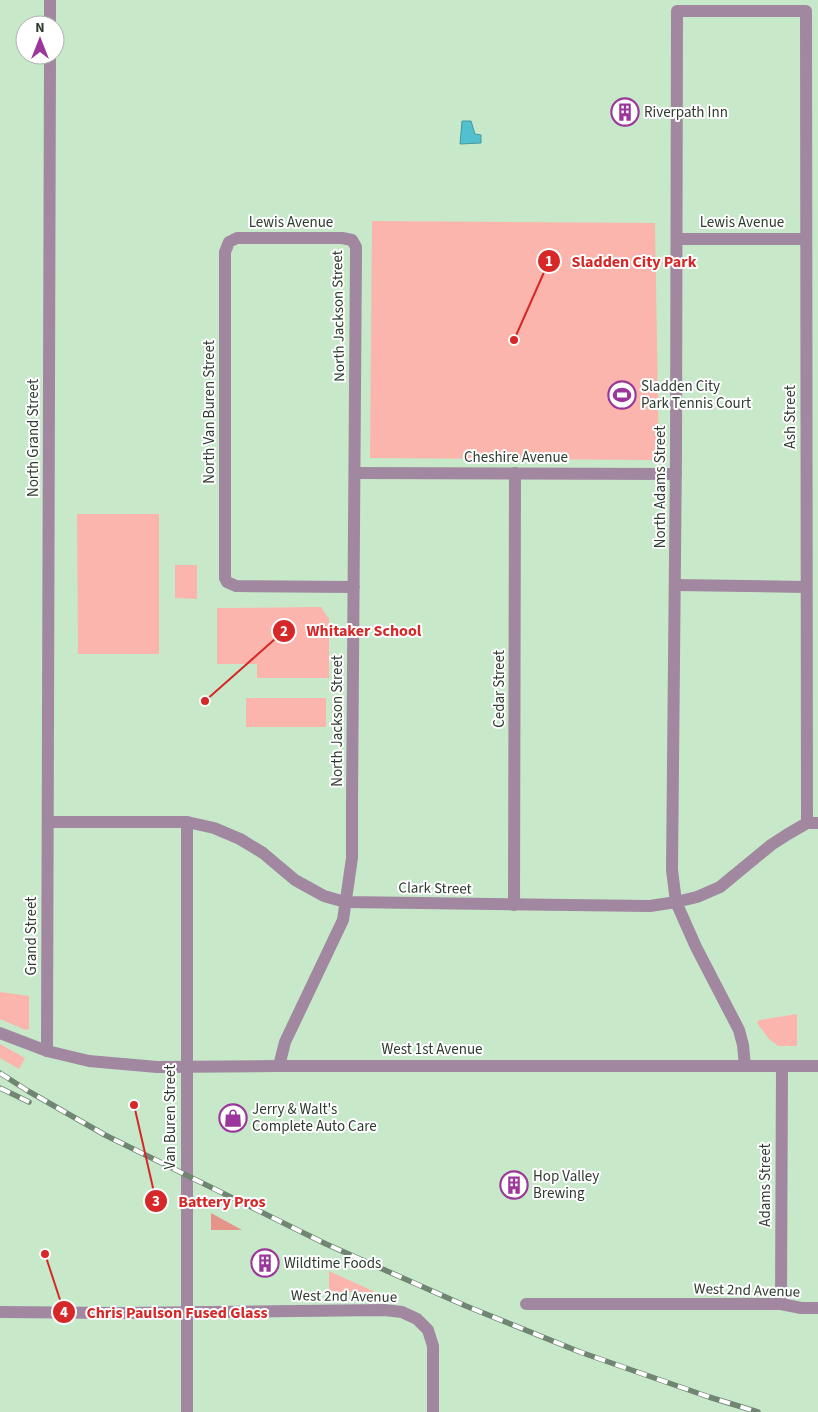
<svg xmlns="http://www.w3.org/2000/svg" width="818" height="1412" font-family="'Source Sans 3',sans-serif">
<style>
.green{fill:#fcb5ac}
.forest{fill:#e69389}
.water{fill:#52c0cf;stroke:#47989f}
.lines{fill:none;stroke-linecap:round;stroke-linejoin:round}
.minor{stroke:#a188a0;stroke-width:12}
.rail-casing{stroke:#708672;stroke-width:5.5}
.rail{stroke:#fff;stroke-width:4;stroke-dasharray:11;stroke-linecap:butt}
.labels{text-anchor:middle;stroke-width:4;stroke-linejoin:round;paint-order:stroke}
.poi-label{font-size:15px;fill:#2e3b2f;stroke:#fff;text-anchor:start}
.street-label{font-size:15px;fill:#2e3b2f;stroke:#fff}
.leader{fill:none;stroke:#d62828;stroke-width:2}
.callout-dot{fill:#d62828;stroke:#fff;stroke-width:2}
.mark-label{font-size:15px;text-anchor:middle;font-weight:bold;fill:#fff}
.callout-label{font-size:16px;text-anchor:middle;font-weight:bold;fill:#d62828;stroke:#fff;stroke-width:4;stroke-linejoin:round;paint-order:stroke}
</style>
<rect width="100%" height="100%" fill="#c7e9ca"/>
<g class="green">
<polygon points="372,221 655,223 659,460 370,458"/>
<polygon points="77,514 159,514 159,654 78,654"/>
<polygon points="175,565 197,565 197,599 175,598"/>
<polygon points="321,607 329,619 329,678 257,678 257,664 217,664 217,608"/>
<rect x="246" y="698" width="80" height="29"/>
<polygon points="0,992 29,996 29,1029 26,1030 0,1019"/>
<polygon points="797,1014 797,1046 778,1046 769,1039 757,1023 759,1020"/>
<polygon points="0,1044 25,1058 19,1069 0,1058"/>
<polygon points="329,1271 375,1292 329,1292"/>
</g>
<polygon class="forest" points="211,1213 242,1230 211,1230"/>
<polygon class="water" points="462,121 471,121 475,134 481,135 481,143 460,144"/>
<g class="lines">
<g class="minor">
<polyline points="50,25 50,0"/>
<polyline points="677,239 806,239"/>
<polyline points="355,473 676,474"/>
<polyline points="675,585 806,587"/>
<polyline points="48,822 187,822 214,828 240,839 263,853 295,880 324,896 345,902 650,906 676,902 697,897 720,887 771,845 788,834 807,823 818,823"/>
<polyline points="187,822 187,1412"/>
<polyline points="514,905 515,473"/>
<polyline points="0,1033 47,1051 89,1061 157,1067 279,1066 818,1066"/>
<polyline points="47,1051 50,55"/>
<polyline points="279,1066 285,1042 343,920 352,858 352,805 356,252 356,247 352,240 342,238 237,238 229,242 225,252 225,578 227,582 236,586 354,587"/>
<polyline points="745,1066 743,1045 739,1030 696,947 676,902 672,870 676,452 677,11 806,11 807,823"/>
<polyline points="526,1304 781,1304 801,1308 818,1308"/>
<polyline points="781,1304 782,1066"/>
<polyline points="0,1312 119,1313 384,1310 402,1312 417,1319 428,1330 433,1346 433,1412"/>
</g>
<g class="rail-casing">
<g id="rail">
<polyline points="0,1073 28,1091 105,1135 326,1244 466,1306 580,1352 709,1397 758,1412"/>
<polyline points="0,1088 29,1102"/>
</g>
</g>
<use href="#rail" class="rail"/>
</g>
<defs>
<g id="building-ring" transform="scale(1.4375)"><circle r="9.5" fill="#fff" stroke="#9b369b" stroke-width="1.5"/><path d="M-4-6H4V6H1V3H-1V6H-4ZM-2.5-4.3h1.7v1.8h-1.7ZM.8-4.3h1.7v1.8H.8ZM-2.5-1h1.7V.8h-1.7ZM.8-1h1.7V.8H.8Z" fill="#9b369b"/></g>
<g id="stadium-ring" transform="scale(1.4375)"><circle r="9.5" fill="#fff" stroke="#9b369b" stroke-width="1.5"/><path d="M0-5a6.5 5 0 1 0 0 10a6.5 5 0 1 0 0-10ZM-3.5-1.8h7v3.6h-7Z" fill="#9b369b"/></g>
<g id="shop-ring" transform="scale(1.4375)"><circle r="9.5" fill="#fff" stroke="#9b369b" stroke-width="1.5"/><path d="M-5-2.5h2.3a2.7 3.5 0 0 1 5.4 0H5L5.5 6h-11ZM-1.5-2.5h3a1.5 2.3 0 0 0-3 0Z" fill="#9b369b"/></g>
</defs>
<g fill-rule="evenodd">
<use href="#building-ring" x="625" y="112"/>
<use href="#stadium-ring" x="622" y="395"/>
<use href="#shop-ring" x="233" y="1118"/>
<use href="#building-ring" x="514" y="1185"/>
<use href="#building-ring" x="265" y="1263"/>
</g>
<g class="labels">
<g class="poi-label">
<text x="644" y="117">Riverpath Inn</text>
<text x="641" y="391">Sladden City<tspan x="641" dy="17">Park Tennis Court</tspan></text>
<text x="252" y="1114">Jerry &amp; Walt's<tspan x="252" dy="17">Complete Auto Care</tspan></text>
<text x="533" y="1181">Hop Valley<tspan x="533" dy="17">Brewing</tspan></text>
<text x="284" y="1268">Wildtime Foods</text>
</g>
<g class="street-label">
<text x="291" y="227">Lewis Avenue</text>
<text x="742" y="227">Lewis Avenue</text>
<text transform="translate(338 316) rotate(-91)" y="5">North Jackson Street</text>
<text transform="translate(209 412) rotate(-90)" y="5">North Van Buren Street</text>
<text transform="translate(790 417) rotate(-90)" y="5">Ash Street</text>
<text transform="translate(33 438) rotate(-90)" y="5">North Grand Street</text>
<text x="516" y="462">Cheshire Avenue</text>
<text transform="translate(660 487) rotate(-90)" y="5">North Adams Street</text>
<text transform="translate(499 689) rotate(-90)" y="5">Cedar Street</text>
<text transform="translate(337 721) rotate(-90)" y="5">North Jackson Street</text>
<text transform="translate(435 888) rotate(1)" y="5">Clark Street</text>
<text transform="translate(31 936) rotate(-90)" y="5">Grand Street</text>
<text x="432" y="1054">West 1st Avenue</text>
<text transform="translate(170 1117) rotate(-90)" y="5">Van Buren Street</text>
<text transform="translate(765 1185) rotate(-90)" y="5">Adams Street</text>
<text transform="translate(747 1290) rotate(2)" y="5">West 2nd Avenue</text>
<text transform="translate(344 1296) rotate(1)" y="5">West 2nd Avenue</text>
</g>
</g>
<path class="leader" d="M514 340L549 261M205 701L284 631M134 1105L156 1201M45 1254L64 1312"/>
<g class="callout-dot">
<circle cx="514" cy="340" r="5"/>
<circle cx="205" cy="701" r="5"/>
<circle cx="134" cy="1105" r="5"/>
<circle cx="45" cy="1254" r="5"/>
<circle cx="549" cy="261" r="12"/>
<circle cx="284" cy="631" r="12"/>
<circle cx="156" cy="1201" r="12"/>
<circle cx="64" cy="1312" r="12"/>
</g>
<g class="mark-label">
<text x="549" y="266">1</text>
<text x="284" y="636">2</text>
<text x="156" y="1206">3</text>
<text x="64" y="1317">4</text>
</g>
<g class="callout-label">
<text x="634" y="267">Sladden City Park</text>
<text x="364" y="636">Whitaker School</text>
<text x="222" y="1207">Battery Pros</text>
<text x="177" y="1318">Chris Paulson Fused Glass</text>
</g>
<g transform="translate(40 40)"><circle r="24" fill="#ffffff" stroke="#abb1ac"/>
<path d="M0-4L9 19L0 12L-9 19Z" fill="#9b369b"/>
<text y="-8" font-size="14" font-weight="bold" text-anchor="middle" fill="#2e3b2f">N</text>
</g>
</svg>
